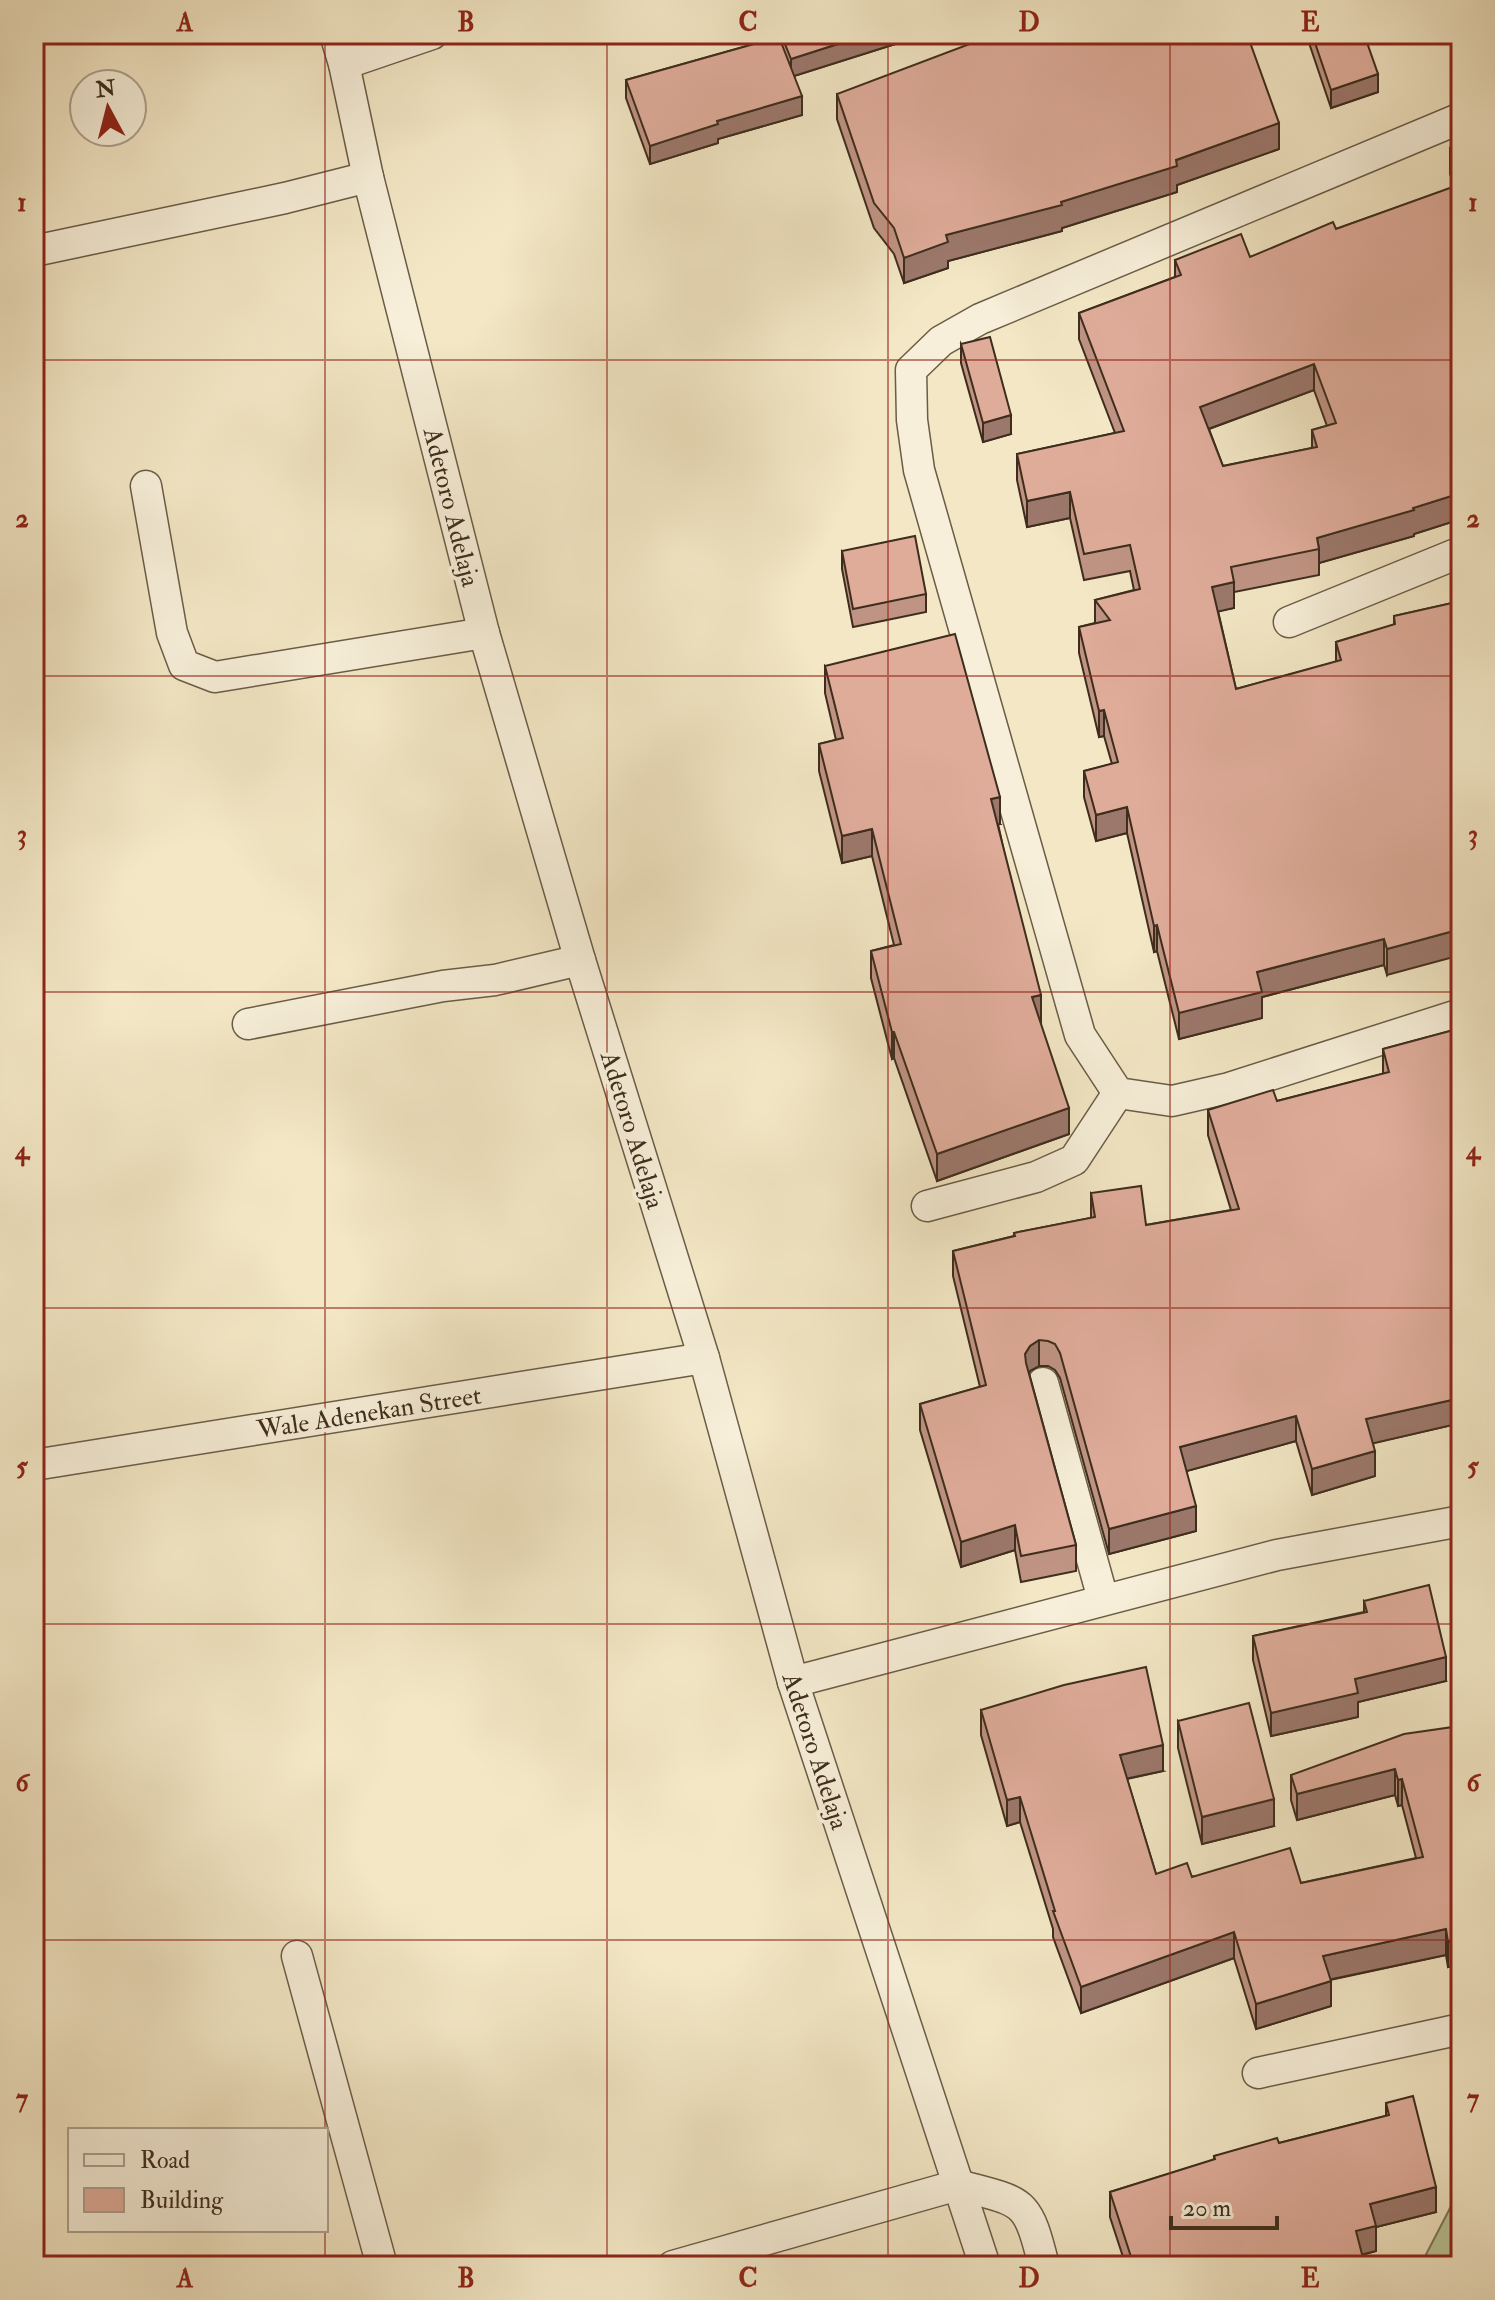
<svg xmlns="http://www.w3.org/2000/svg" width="1495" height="2300" font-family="'IM FELL Double Pica',serif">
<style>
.green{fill:#bbc595;stroke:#7c7959;stroke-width:2}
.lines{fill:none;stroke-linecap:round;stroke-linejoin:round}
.minor-casing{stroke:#6b5c47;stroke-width:33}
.minor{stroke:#f7efd9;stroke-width:30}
.wall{fill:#c09484;stroke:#3e2d1d;stroke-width:2;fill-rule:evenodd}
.shaded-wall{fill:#9c786c;stroke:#3e2d1d;stroke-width:2}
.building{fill:#dfac9a;stroke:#3e2d1d;stroke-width:2;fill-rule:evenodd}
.grid{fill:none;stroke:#8f2418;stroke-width:2;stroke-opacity:0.55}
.labels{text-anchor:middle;stroke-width:8;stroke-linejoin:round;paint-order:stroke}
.street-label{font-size:26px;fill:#3e2d1d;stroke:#f7efd9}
.neatline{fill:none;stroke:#8f2418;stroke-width:3}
.grid-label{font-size:26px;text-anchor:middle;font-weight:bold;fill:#8f2418}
</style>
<rect width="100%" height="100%" fill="#f3e7c5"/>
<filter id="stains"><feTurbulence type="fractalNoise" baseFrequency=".0025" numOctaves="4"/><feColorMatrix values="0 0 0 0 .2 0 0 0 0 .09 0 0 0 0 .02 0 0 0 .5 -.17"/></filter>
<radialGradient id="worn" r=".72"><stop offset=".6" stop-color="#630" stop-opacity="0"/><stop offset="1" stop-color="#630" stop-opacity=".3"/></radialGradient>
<polygon class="green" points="1461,2187 1461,2266 1420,2266"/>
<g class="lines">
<g class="minor-casing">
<g id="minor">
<polyline points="335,34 344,64 368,177 484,633 580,960 704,1358 793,1682 985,2266"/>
<polyline points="344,64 432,34"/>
<polyline points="1461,118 980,319 941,341 911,370 912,420 919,470 1080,1035 1118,1093 1172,1101 1229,1088 1461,1014"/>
<polyline points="34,251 285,198 368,177"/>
<polyline points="146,486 172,633 184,665 215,677 484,633"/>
<polyline points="1289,622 1461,552"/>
<polyline points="248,1024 443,986 495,980 580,960"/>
<polyline points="927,1206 1036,1177 1074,1160 1118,1093"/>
<polyline points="1043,1383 1103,1599"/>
<polyline points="34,1465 704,1358"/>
<polyline points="793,1682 1277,1555 1461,1521"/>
<polyline points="297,1956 382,2266"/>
<polyline points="1258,2073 1461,2029"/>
<path d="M958,2185C1024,2203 1027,2197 1044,2266"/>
<polyline points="673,2266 958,2185"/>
</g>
</g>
<use href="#minor" class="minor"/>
</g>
<g class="wall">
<polygon points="773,34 927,34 794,76 802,115 718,139 718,143 650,164 626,98 626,80 775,38"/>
<polygon points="1306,34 1364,34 1378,92 1331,108"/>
<polygon points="837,94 1279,149 1177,185 1177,192 1062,228 1062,231 948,261 948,268 904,283 894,254 874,228 837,119"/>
<path d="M1461,143V519L1414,534V536L1319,563V575L1234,592V608L1218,611L1236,689L1336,662V642L1394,625V616L1461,601V786L1458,787L1387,975L1384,965L1262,997V1018L1179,1039L1157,951L1154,952L1127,833L1096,841L1084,797V771L1112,764L1104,736L1099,737L1079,653V627L1095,623V600L1134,590L1130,571L1084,580L1070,518L1027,527L1017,480V454L1115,433L1079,339V313L1175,277V260L1250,257L1336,229L1455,187L1450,174V148ZM1314,390L1327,426L1312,430V448L1223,466L1209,429Z"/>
<polygon points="961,344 1011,434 983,442 961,363"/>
<polygon points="842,551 926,594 926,612 853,627 842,569"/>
<polygon points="825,666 1000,824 998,824 1041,1022 1040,1022 1069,1134 937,1181 894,1058 892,1059 871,978 871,951 894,945 872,856 842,863 819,771 819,744 836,740 825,693"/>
<polygon points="1461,1028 1461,1423 1373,1443 1375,1476 1312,1495 1296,1441 1186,1471 1196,1531 1109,1554 1060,1378 1055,1370 1048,1366 1039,1366 1030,1371 1029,1373 1076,1545 1076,1571 1021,1582 1015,1550 961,1567 920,1430 920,1404 980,1387 953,1276 953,1251 1014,1236 1014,1233 1091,1218 1091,1193 1146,1225 1231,1210 1208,1135 1208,1110 1277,1101 1383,1074 1383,1049"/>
<polygon points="1364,1601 1446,1681 1358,1702 1358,1717 1271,1736 1253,1660 1253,1636 1364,1612"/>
<polygon points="981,1710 1163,1771 1127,1779 1156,1874 1301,1883 1416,1858 1402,1805 1398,1806 1395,1795 1297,1820 1291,1800 1291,1775 1461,1735 1461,1965 1448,1967 1446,1955 1330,1980 1331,2006 1256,2029 1234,1958 1081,2013 1053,1937 1053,1929 1020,1822 1007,1826 981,1735"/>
<polygon points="1178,1721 1274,1826 1202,1844 1178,1748"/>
<polygon points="1386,2103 1436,2212 1376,2227 1376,2251 1362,2255 1365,2266 1126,2266 1110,2217 1110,2192 1214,2160 1214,2156 1279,2143 1386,2116"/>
</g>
<g class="shaded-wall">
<polygon points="869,34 927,34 791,77 791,59"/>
<polygon points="1378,74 1378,92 1331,108 1331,90"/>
<polygon points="802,96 802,115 718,139 718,143 650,164 650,146 717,121"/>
<polygon points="1279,123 1279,149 1177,185 1177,192 1062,228 1062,231 948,261 948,268 904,283 904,258 946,235 1061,202"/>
<polygon points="1314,364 1314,390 1200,432 1200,407"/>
<polygon points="1011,415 1011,434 983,442 983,423"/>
<polygon points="1070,492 1070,518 1027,527 1027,501"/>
<polygon points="1461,493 1461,519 1414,534 1414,536 1319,563 1319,549 1317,538"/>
<polygon points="1234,582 1234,608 1212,613 1212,587"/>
<polygon points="1104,710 1104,736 1099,737 1099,711"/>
<polygon points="1461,760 1461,786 1452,789 1452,763"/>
<polygon points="1000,797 1000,824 991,826 991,799"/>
<polygon points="1127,807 1127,833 1096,841 1096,815"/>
<polygon points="872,829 872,856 842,863 842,836"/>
<polygon points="1157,925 1157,951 1154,952 1154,926"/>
<polygon points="1461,929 1461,955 1387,975 1387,949"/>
<polygon points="1384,939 1384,965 1262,997 1262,1018 1179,1039 1179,1013 1257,972"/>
<polygon points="1041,995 1041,1022 1032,1024 1032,997"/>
<polygon points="892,1032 894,1032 894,1058 892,1059"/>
<polygon points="1069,1108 1069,1134 937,1181 937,1154"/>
<polygon points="1039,1340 1039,1366 1030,1371 1025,1379 1025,1354 1030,1346"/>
<polygon points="1461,1398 1461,1423 1366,1445 1366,1419"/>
<polygon points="1296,1416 1296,1441 1180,1473 1180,1447"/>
<polygon points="1375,1451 1375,1476 1312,1495 1312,1469"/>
<polygon points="1196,1506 1196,1531 1109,1554 1109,1529"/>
<polygon points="1015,1525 1015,1550 961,1567 961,1542"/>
<polygon points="1446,1657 1446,1681 1358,1702 1358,1717 1271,1736 1271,1713 1355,1679"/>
<polygon points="1163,1745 1163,1771 1120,1780 1120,1755"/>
<polygon points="1395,1769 1395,1795 1297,1820 1297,1794"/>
<polygon points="1402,1779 1402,1805 1398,1806 1398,1780"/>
<polygon points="1020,1797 1020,1822 1007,1826 1007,1800"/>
<polygon points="1274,1799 1274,1826 1202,1844 1202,1817"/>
<polygon points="1446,1929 1446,1955 1323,1981 1323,1956"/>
<polygon points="1234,1932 1234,1958 1081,2013 1081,1987"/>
<polygon points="1461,1939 1461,1965 1448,1967 1448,1942"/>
<polygon points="1331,1981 1331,2006 1256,2029 1256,2004"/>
<polygon points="1436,2187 1436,2212 1376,2227 1376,2251 1356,2256 1356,2231 1370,2204"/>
</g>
<g class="building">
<polygon points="781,34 869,34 791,59"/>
<polygon points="996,34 1247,34 1279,123 1176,160 1177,166 1061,202 1062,205 946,235 948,242 904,258 894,228 874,203 837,94"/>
<polygon points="1312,34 1364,34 1378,74 1331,90"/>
<polygon points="779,37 802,96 717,121 718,124 650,146 626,80"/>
<polygon points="1461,143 1461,177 1450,148"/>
<path d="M1461,184V493L1413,508L1414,510L1317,538L1319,549L1231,567L1234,582L1212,587L1236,689L1341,660L1336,642L1395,624L1394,616L1461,601V760L1452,763L1461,799V845H1460L1461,850V929L1387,949L1384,939L1257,972L1262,992L1179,1013L1157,925L1154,926L1127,807L1096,815L1084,771L1118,762L1104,710L1099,711L1079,627L1110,620L1095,600L1140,589L1130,545L1084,554L1070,492L1027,501L1017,454L1124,431L1079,313L1181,275L1175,260L1241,234L1250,257L1333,222L1336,229ZM1314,364L1336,423L1312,430L1317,447L1223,466L1200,407Z"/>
<polygon points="990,337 1011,415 983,423 961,344"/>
<polygon points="915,536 926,594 853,609 842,551"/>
<polygon points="955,634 1000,797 991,799 1041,995 1032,997 1069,1108 937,1154 894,1032 892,1032 871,951 901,944 872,829 842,836 819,744 843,738 825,666"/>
<polygon points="1461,1028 1461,1398 1366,1419 1375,1451 1312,1469 1296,1416 1180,1447 1196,1506 1109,1529 1060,1353 1055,1344 1048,1341 1039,1340 1030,1346 1025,1354 1026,1363 1076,1545 1021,1556 1015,1525 961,1542 920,1404 986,1385 953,1251 1015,1236 1014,1233 1095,1217 1091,1193 1141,1186 1146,1225 1239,1209 1208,1110 1273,1090 1277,1101 1389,1072 1383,1049"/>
<polygon points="1429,1585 1446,1657 1355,1679 1358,1693 1271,1713 1253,1636 1367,1612 1364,1601"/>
<polygon points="1146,1667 1163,1745 1120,1755 1156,1874 1187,1863 1192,1877 1290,1848 1301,1883 1423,1857 1402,1779 1398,1780 1395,1769 1297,1794 1291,1775 1404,1734 1460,1726 1461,1735 1461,1939 1448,1942 1446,1929 1323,1956 1331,1981 1256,2004 1234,1932 1081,1987 1053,1911 1055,1911 1020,1797 1007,1800 981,1710 1064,1685"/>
<polygon points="1249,1703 1274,1799 1202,1817 1178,1721"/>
<polygon points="1413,2096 1436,2187 1370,2204 1376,2226 1356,2231 1365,2266 1134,2266 1110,2192 1215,2159 1214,2156 1277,2138 1279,2143 1389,2115 1386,2103"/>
</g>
<path class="grid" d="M325,34V2130M607,34V2266M888,34V2266M1170,34V2266M34,360H1461M34,676H1461M34,992H1461M34,1308H1461M34,1624H1461M34,1940H1461M325,2230V2266"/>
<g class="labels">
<g class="street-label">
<text transform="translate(452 507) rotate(76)" y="9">Adetoro Adelaja</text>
<text transform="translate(633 1130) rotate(73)" y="9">Adetoro Adelaja</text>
<text transform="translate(369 1412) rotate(-9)" y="9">Wale Adenekan Street</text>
<text transform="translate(816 1751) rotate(72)" y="9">Adetoro Adelaja</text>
</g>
</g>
<rect width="1495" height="2300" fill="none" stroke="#f3e7c5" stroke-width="88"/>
<rect x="68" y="2128" width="260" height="104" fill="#f7efd9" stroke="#ada18e" stroke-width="2"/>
<rect x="84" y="2154" width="40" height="12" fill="#f7efd9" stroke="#ada18e" stroke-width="2"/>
<text x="140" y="2168" font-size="24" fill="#3e2d1d">Road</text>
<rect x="84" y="2188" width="40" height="24" fill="#dfac9a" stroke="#ada18e" stroke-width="2"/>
<text x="140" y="2208" font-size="24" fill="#3e2d1d">Building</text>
<g transform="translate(108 108) rotate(353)"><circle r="38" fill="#f7efd9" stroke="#ada18e" stroke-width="2"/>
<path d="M0-6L14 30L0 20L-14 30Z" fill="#8f2418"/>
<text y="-12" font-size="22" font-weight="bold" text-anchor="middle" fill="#3e2d1d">N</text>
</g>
<path d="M1171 2216v12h106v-12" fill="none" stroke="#3e2d1d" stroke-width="4"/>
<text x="1183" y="2216" font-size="24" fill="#3e2d1d" stroke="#f7efd9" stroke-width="6" paint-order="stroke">20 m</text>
<rect x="44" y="44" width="1407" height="2212" class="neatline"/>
<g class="grid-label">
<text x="185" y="31">A</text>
<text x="466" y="31">B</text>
<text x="748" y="31">C</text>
<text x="1029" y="31">D</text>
<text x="1310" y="31">E</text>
<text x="22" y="211">1</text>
<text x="1473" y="211">1</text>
<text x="22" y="527">2</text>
<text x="1473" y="527">2</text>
<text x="22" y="843">3</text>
<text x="1473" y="843">3</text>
<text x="22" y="1159">4</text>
<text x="1473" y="1159">4</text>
<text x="22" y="1475">5</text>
<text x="1473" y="1475">5</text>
<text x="22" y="1791">6</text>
<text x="1473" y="1791">6</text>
<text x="22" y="2107">7</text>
<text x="1473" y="2107">7</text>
<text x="185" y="2287">A</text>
<text x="466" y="2287">B</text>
<text x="748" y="2287">C</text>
<text x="1029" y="2287">D</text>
<text x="1310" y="2287">E</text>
</g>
<rect width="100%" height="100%" filter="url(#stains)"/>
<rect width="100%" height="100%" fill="url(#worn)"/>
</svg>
